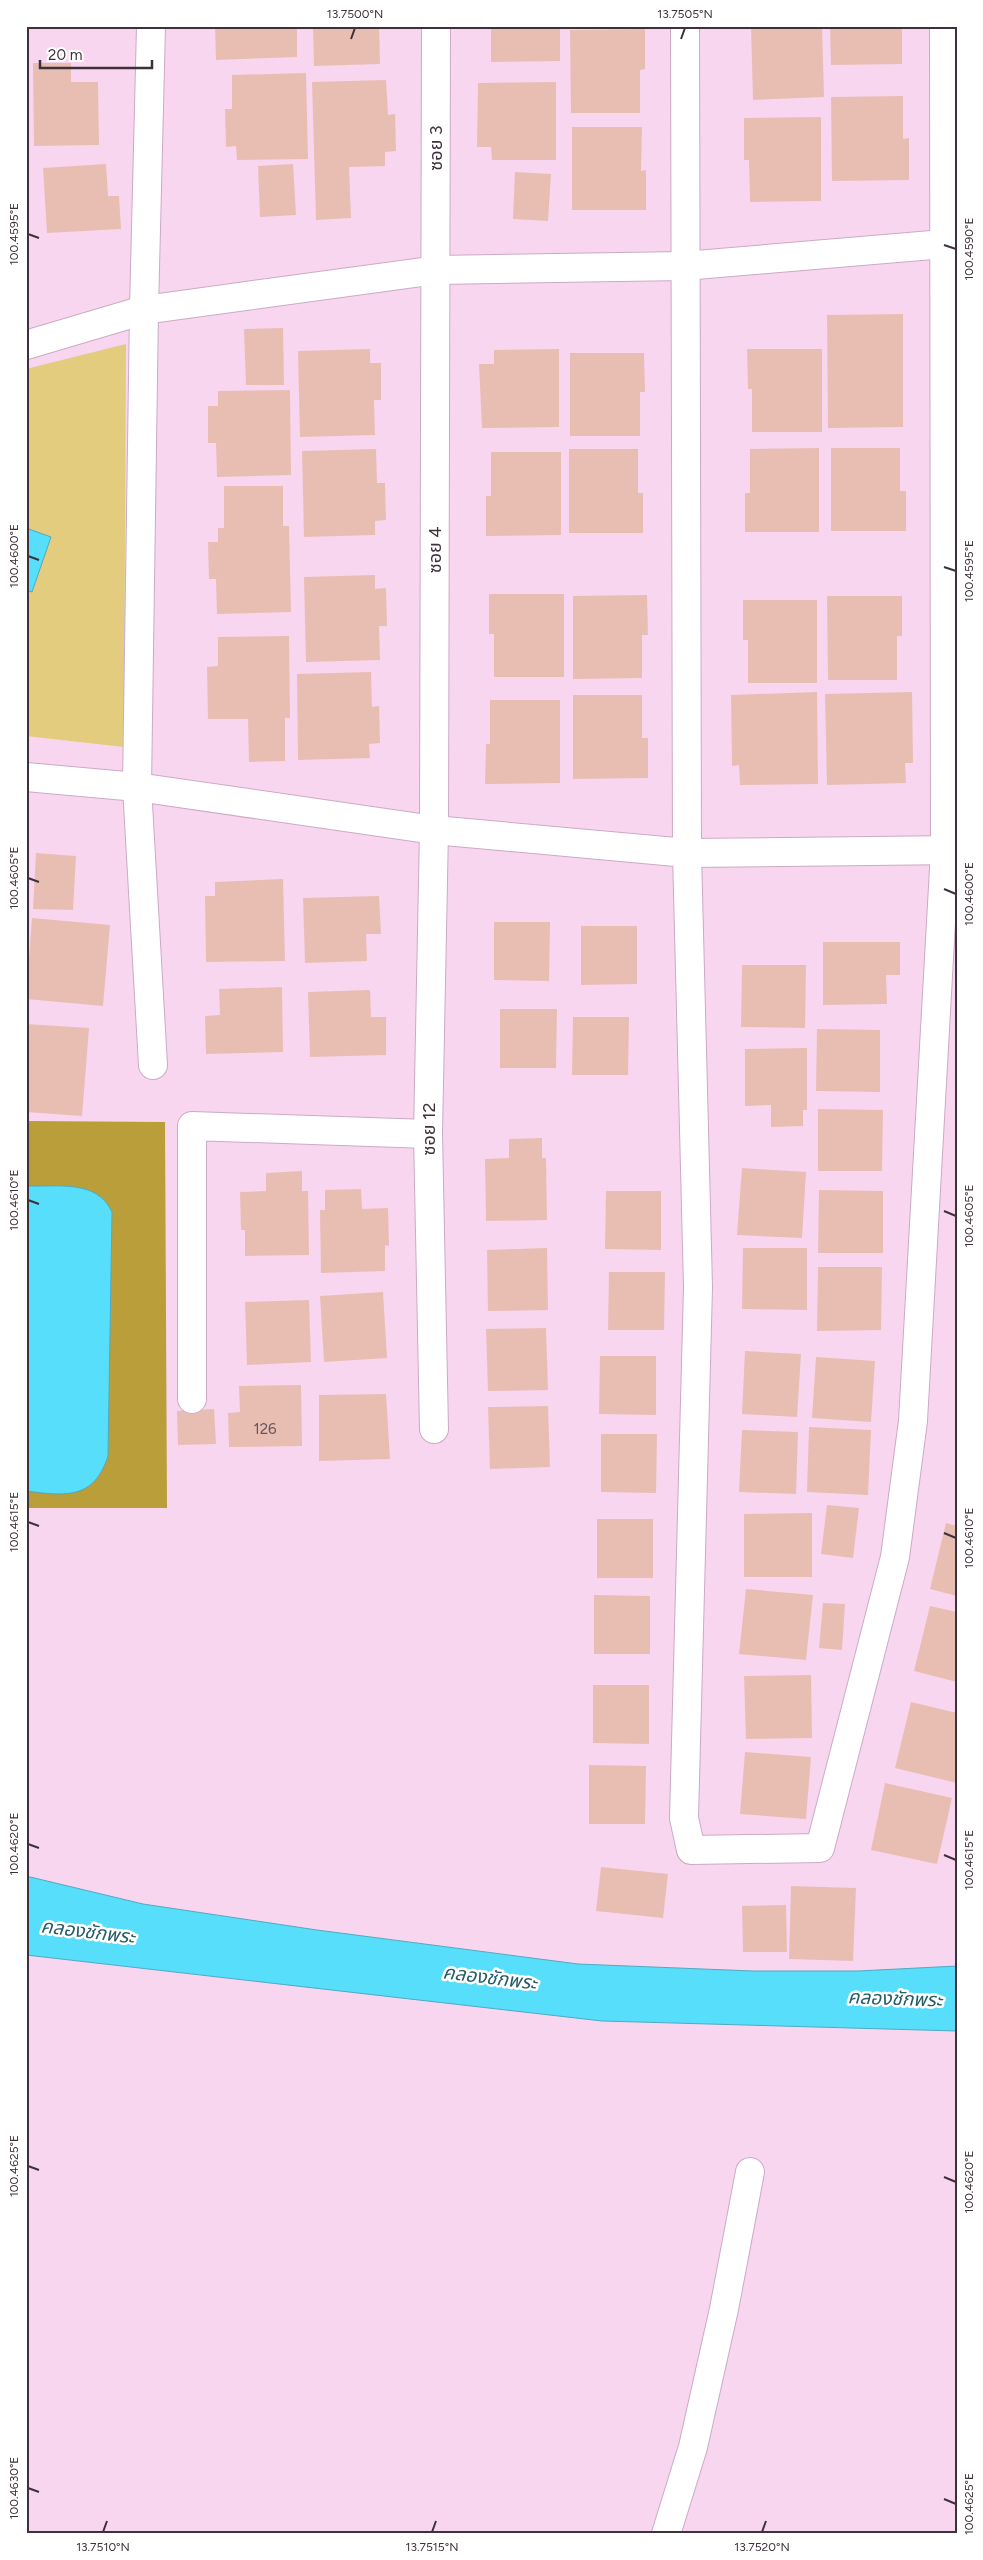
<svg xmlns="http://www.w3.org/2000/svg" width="983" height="2560" font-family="Figtree,'Noto Sans Thai',sans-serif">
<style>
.green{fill:#e3cc7d}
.forest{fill:#b99e39}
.water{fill:#56defb;stroke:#4faac1}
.building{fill:#e8beb3}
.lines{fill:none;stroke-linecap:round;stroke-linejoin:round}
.street-casing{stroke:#cbabc4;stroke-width:30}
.street{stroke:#fff;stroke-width:28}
.ticks{fill:none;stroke:#3e313b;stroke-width:2}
.labels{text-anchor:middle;stroke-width:5;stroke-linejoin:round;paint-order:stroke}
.number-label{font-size:15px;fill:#685459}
.street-label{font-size:18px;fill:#3e313b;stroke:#fff}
.water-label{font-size:19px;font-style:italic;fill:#245c68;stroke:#fff}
.neatline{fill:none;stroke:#3e313b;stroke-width:2}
.ticks-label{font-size:12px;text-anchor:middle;fill:#3e313b}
</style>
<rect width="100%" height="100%" fill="#f8d6f0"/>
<polygon class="green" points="126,344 124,747 26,736 26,369"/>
<polygon class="forest" points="26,1121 165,1122 167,1508 26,1508"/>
<g class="water">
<polygon points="26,528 51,537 32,592 26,590"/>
<path d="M26,1186C57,1187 97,1179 112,1212L108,1456C94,1500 65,1496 26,1491Z"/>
<polygon points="26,1876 143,1904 317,1930 578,1964 753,1971 858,1971 957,1966 957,2031 602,2021 26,1955"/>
</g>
<g class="building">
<polygon points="215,26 297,26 297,57 216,60"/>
<polygon points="313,26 379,26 380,64 314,66"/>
<polygon points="491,26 560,26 560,61 491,62"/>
<polygon points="751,26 822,26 824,97 753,100"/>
<polygon points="830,26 902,26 902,64 831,65"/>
<polygon points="645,29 645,69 640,70 640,113 571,113 570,30"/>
<polygon points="33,63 71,63 71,82 98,82 99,145 34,146"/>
<polygon points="306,73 308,159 237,160 236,146 226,147 225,109 232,109 232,75"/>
<polygon points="386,80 388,115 395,114 396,151 385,152 385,166 349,167 351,218 316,220 312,82"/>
<polygon points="556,82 556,160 492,160 491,147 477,147 478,83"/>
<polygon points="903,96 903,139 909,138 909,180 832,181 831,97"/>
<polygon points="821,117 821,201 750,202 749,160 744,160 744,118"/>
<polygon points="572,127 642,127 641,171 646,170 646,210 572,210"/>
<polygon points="106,164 108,196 119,196 121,229 47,233 43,168"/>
<polygon points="293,164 296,215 260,217 258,166"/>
<polygon points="515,172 551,174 548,221 513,219"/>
<polygon points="903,314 903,427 828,428 827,315"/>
<polygon points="283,328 284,385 246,385 244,329"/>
<polygon points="370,349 370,363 381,363 381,400 374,400 375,435 300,437 298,351"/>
<polygon points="559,349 559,427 482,428 479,364 494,364 494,350"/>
<polygon points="747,349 822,349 822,432 752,432 752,389 748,389"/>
<polygon points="570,353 644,353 645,392 640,392 640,436 570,436"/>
<polygon points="290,390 291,475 217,477 216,443 208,443 208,406 218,406 218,391"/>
<polygon points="819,448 819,532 745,532 745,493 750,493 750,449"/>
<polygon points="831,448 900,448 900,491 906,491 906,531 831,531"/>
<polygon points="376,449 377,483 385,483 386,520 375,521 375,535 304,537 302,451"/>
<polygon points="569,449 638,449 638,493 643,493 643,533 569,533"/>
<polygon points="491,452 561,452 561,535 486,536 486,496 491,496"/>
<polygon points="224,486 283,486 283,526 289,526 291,612 217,614 216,579 209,579 208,542 218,542 218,528 224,528"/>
<polygon points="375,575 375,589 386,588 387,626 379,626 380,660 306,662 304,577"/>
<polygon points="489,594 564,594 564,677 494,677 494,634 489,634"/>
<polygon points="647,595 648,635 642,635 642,678 573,679 573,596"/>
<polygon points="827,596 902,596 902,636 897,636 897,680 828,680"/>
<polygon points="743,600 817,600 817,683 748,683 748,640 743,640"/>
<polygon points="289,636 290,718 285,718 285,761 249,762 248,719 208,719 207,667 218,666 218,637"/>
<polygon points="371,672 372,707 379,706 380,743 369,744 370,758 298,760 297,674"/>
<polygon points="817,692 818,784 740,785 739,765 732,766 731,695"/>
<polygon points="912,692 913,763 905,763 906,783 827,785 825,694"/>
<polygon points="573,695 642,695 642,738 648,738 648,778 573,779"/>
<polygon points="490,700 560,700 560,783 485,784 486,744 490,744"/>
<polygon points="36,853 76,856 73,910 33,909"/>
<polygon points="283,879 285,961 206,962 205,896 215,896 215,882"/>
<polygon points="379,896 381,934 366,934 367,961 305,963 303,898"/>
<polygon points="32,918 110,925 103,1006 26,999"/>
<polygon points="494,922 550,922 549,981 494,980"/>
<polygon points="581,926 637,926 637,984 581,985"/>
<polygon points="823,942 900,942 900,975 886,975 887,1004 823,1005"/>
<polygon points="742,965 806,965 805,1028 741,1027"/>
<polygon points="282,987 283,1052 206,1054 205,1016 220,1015 219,989"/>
<polygon points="370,990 371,1017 386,1017 386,1055 310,1057 308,992"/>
<polygon points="500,1009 557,1009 556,1068 500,1068"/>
<polygon points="573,1017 629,1017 628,1075 572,1075"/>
<polygon points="26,1024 89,1028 82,1116 26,1112"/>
<polygon points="817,1029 880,1030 880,1092 816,1091"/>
<polygon points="807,1048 807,1110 803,1110 803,1126 771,1127 771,1105 745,1106 745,1049"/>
<polygon points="818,1109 883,1110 882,1171 818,1171"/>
<polygon points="542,1138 542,1158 546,1158 547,1220 486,1221 485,1159 509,1158 509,1139"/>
<polygon points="742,1168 806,1172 802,1238 737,1235"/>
<polygon points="302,1171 302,1191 308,1191 309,1255 245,1256 245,1230 241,1230 240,1192 266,1191 266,1173"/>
<polygon points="361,1189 362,1209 388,1208 389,1246 385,1245 385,1271 321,1273 320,1210 325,1210 325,1190"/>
<polygon points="819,1190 883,1191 883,1253 818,1253"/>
<polygon points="606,1191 661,1191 661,1250 605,1249"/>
<polygon points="547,1248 548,1310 488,1311 487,1250"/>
<polygon points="743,1248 807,1248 807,1310 742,1309"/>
<polygon points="818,1267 882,1267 881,1330 817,1331"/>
<polygon points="609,1272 665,1272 664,1330 608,1330"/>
<polygon points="383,1292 387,1358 324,1362 320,1296"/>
<polygon points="309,1300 311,1362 247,1365 245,1302"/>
<polygon points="546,1328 548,1390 488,1391 486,1329"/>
<polygon points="745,1351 801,1354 797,1417 742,1414"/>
<polygon points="600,1356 656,1356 656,1415 599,1414"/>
<polygon points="816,1357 875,1361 871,1422 812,1418"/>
<polygon points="301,1385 302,1446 229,1447 228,1413 240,1412 239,1386"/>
<polygon points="386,1394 390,1459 319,1461 319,1395"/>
<polygon points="548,1406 550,1467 490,1469 488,1407"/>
<polygon points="214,1409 216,1444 178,1445 177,1411"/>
<polygon points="809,1427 871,1430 868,1495 807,1492"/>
<polygon points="742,1430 798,1432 796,1494 739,1492"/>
<polygon points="601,1434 657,1434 656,1493 601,1492"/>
<polygon points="827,1505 859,1508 853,1558 821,1554"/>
<polygon points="812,1513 812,1577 744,1577 744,1514"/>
<rect x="597" y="1519" width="56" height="59"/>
<polygon points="946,1523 957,1526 957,1596 930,1589"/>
<polygon points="746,1589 813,1595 806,1660 739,1654"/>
<polygon points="594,1595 650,1596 650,1654 594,1654"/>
<polygon points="823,1603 845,1604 842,1650 819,1648"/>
<polygon points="930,1606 957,1612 957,1682 914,1671"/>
<polygon points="811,1675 812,1738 746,1739 744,1676"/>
<polygon points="593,1685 649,1685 649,1744 593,1743"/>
<polygon points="911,1702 957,1713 957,1783 895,1768"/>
<polygon points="745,1752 811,1757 806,1819 740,1814"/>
<polygon points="589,1765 646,1766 645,1824 589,1824"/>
<polygon points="885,1783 952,1798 937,1864 871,1850"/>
<polygon points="601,1867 668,1874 663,1918 596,1911"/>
<polygon points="791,1886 856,1888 853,1961 789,1959"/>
<polygon points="786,1905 787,1952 743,1952 742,1906"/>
</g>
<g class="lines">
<g class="street-casing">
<g id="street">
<polyline points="151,26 144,310 137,787 153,1065"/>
<polyline points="685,26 687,853 698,1287 684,1818 691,1850 820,1848 895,1557 913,1421 945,851 944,26"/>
<polyline points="26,345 144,310 437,270 684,266 944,244"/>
<polyline points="26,777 137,787 434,830 687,853 957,850"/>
<polyline points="192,1399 192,1126 428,1134"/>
<polyline points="434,1429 428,1134 434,830 436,26"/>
<polyline points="666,2534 693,2447 724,2309 750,2172"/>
</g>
</g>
<use href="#street" class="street"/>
</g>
<path class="ticks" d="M351,39L355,28M681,39L685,28M28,234L39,238M944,245L956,249M28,556L39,560M944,567L956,571M28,878L39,882M944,889L956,894M28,1200L39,1204M944,1211L956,1216M28,1522L39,1526M944,1533L956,1538M28,1844L39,1848M944,1855L956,1860M28,2166L39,2170M944,2177L956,2182M28,2488L39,2492M944,2499L956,2504M103,2532L107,2521M432,2532L436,2521M762,2532L766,2521"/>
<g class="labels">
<g class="number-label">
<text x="265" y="1434">126</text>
</g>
<g class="street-label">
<text transform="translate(436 148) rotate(-90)" y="6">ซอย 3</text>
<text transform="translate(435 550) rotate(-90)" y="6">ซอย 4</text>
<text transform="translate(429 1129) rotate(-90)" y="6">ซอย 12</text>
</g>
<g class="water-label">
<text transform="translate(88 1931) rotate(7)" y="7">คลองชักพระ</text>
<text transform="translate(490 1977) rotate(7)" y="7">คลองชักพระ</text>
<text transform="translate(895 1998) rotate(2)" y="7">คลองชักพระ</text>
</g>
</g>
<rect width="983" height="2560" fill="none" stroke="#ffffff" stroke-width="55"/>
<path d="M40 60v8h112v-8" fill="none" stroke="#3e313b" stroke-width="2.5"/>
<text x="48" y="60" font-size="15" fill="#3e313b" stroke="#ffffff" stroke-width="4" paint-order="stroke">20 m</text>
<rect x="28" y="28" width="928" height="2504" class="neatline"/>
<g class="ticks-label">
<text x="355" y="18">13.7500°N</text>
<text x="685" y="18">13.7505°N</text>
<text transform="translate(14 234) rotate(-90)" y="4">100.4595°E</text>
<text transform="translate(969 249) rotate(-90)" y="4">100.4590°E</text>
<text transform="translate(14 556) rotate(-90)" y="4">100.4600°E</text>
<text transform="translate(969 571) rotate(-90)" y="4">100.4595°E</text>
<text transform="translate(14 878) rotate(-90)" y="4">100.4605°E</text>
<text transform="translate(969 894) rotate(-90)" y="4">100.4600°E</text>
<text transform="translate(14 1200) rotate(-90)" y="4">100.4610°E</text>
<text transform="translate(969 1216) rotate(-90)" y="4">100.4605°E</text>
<text transform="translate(14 1522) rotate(-90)" y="4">100.4615°E</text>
<text transform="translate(969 1538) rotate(-90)" y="4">100.4610°E</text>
<text transform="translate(14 1844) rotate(-90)" y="4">100.4620°E</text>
<text transform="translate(969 1860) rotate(-90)" y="4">100.4615°E</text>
<text transform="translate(14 2166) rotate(-90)" y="4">100.4625°E</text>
<text transform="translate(969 2182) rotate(-90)" y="4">100.4620°E</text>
<text transform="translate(14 2488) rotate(-90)" y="4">100.4630°E</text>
<text transform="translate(969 2504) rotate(-90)" y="4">100.4625°E</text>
<text x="103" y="2551">13.7510°N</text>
<text x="432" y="2551">13.7515°N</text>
<text x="762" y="2551">13.7520°N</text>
</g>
</svg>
